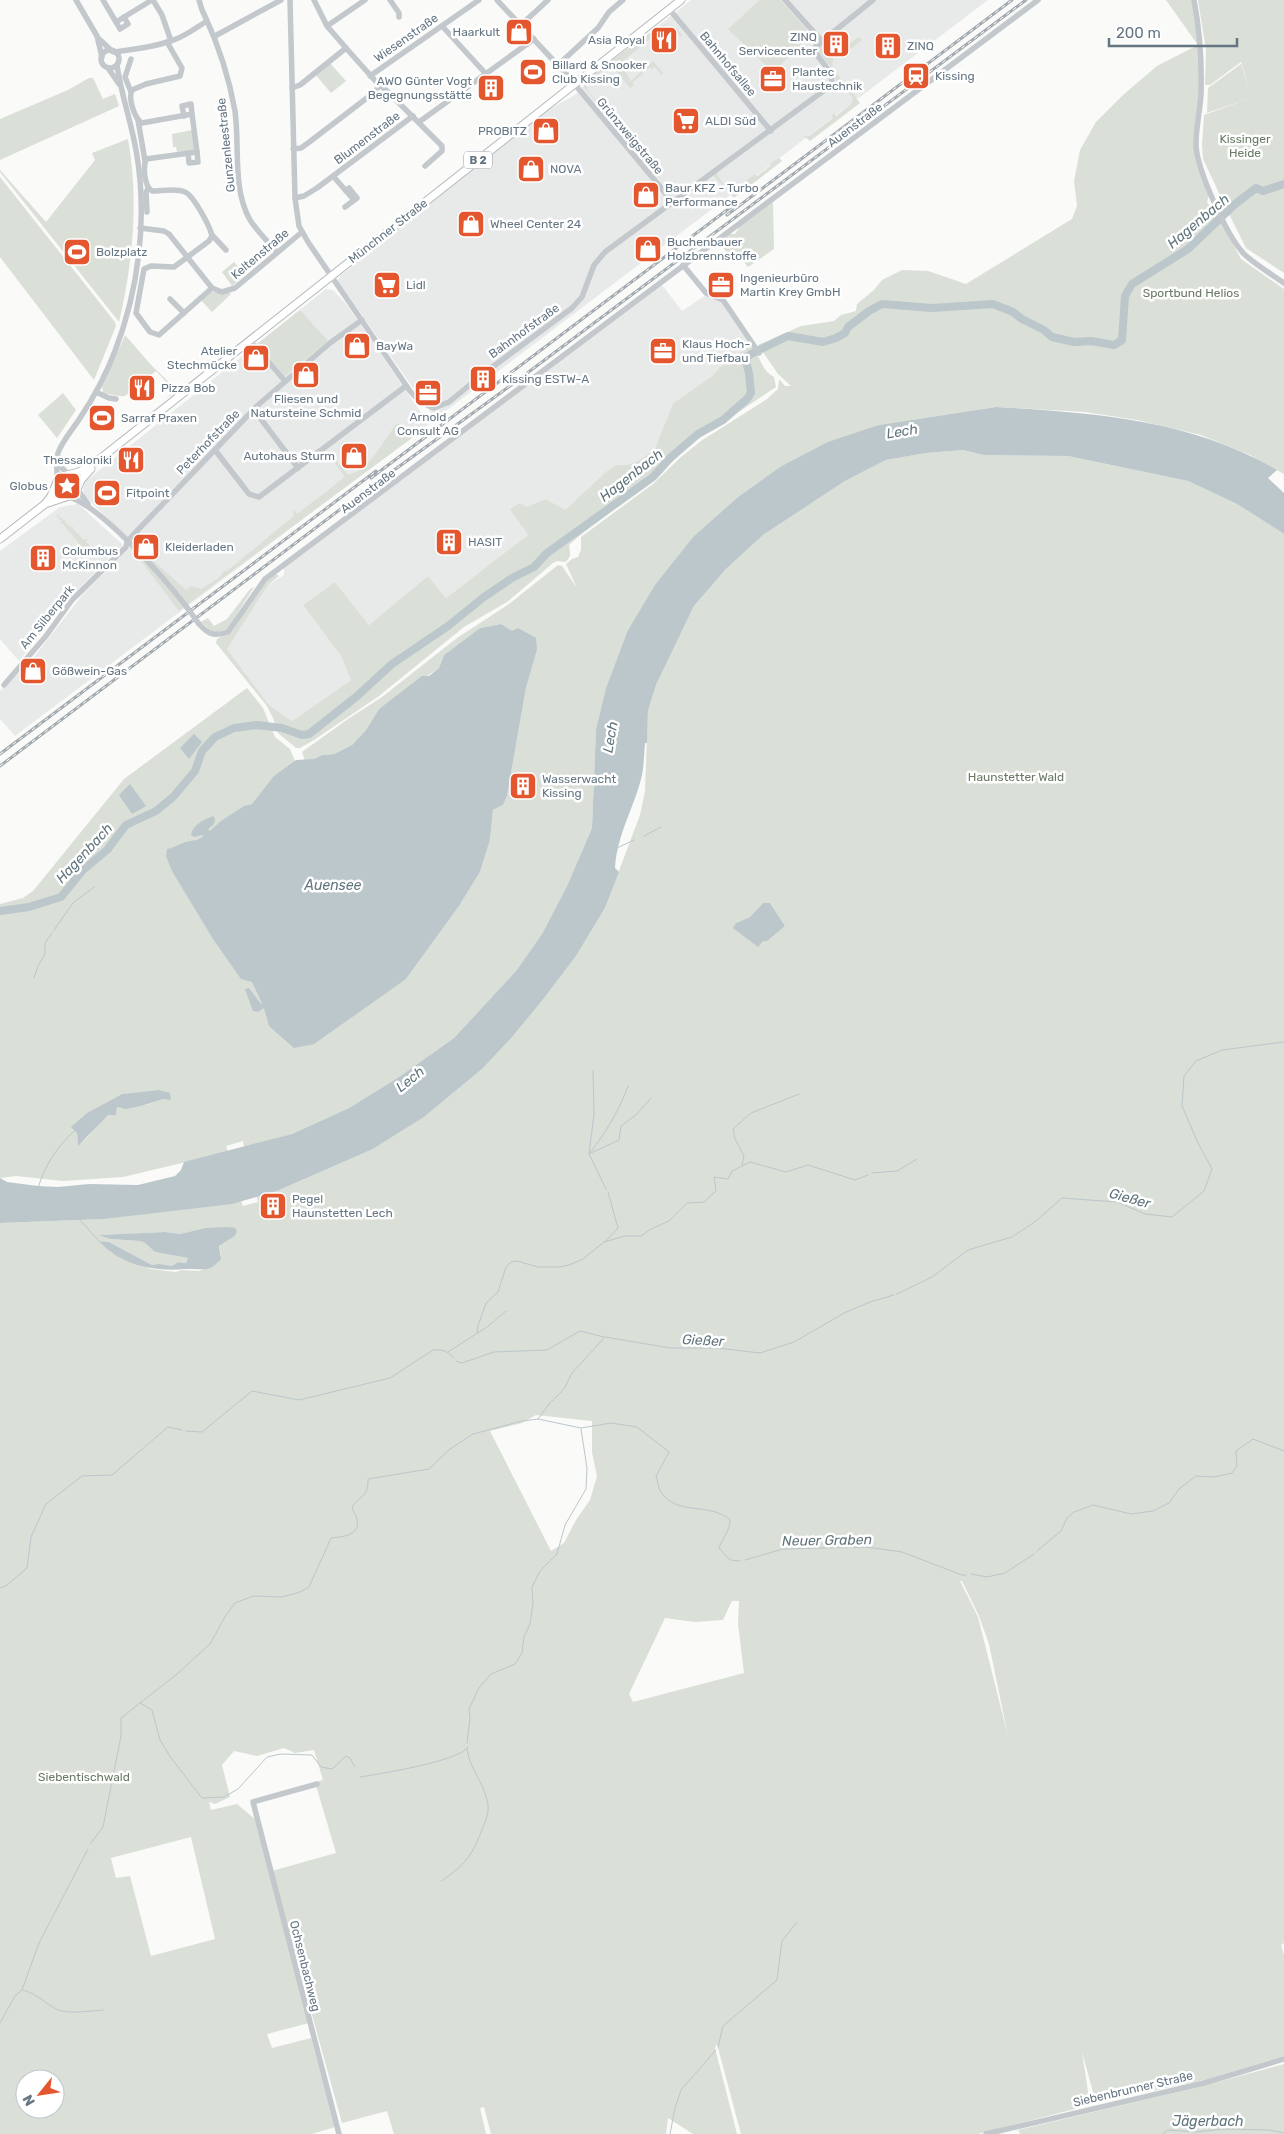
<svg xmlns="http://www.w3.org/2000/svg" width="1284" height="2134" font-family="Rubik,sans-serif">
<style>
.built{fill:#e8e9e9}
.green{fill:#dadfd7;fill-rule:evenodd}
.water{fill:#bbc7cb}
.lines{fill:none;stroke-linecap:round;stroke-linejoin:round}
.stream{stroke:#bbc7cb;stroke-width:1}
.river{stroke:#bbc7cb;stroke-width:8}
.major-casing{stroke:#b5babe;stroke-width:9}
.minor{stroke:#c3c8cc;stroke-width:5.5}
.major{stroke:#fff;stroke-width:7}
.rail-casing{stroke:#a2aab0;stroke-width:3}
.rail{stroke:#fff;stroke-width:1;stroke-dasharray:4;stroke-linecap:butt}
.minor-bridge{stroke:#c3c8cc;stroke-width:5.5}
.labels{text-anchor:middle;stroke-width:5;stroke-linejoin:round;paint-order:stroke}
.shield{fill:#fff;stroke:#939fa8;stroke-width:1}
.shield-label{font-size:11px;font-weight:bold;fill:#657683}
.poi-label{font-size:12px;fill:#657683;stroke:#fff;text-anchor:start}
.street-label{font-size:12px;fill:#657683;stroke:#fff}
.park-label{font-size:12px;fill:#687a64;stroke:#fff}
.water-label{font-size:14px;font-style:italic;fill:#60757c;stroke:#fff}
</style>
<rect width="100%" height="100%" fill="#fafaf8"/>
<g class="built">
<polygon points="691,0 988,0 435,419 340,284 338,280 340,276 546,111 575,95 587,82"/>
<polygon points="662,285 682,311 706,295 723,302 752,345 724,363 712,376 697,388 655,449 640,460 627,465 617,465 608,470 565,510 546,499 526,507 511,509 528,535 446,598 428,576 369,625 335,582 303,605 341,656 351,680 292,721 269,705 227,649 268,585 284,575 284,567"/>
<polygon points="326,289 333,290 347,305 429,424 15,736 0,719 0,691 34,657 83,594 133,544 84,495 83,488 86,481"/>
<polygon points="78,504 122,544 122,546 66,601 19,661 0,639 0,551 60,507"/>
</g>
<g class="green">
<polygon points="760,0 780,0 812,35 773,72 728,29"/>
<path d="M1166,0H1192L1199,41V95L1194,151L1198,167L1210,191L1207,202L1211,208L1213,207L1241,259L1284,289V474L1250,455L1201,435L1137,420L1085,412L996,407L879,425L780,467L738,497L694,536L627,632L606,688L596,729L592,828L567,886L542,934L516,971L454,1038L399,1077L349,1108L292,1134L244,1147L243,1141L226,1146L228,1152L123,1177L63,1181L16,1176L0,1178V904L23,898L33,891L124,779L247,688L263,708L275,737L290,749L295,761L406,979L459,906L480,872L490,840L493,810L503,805L507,796L526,688L537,650L501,624L480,628L444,655L439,668L379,709L366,730L352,745L334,754L322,755L314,759L305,761L302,752L348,719L382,697L457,638L509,604L558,565L562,566L577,588L566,564L572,559L578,557L581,550V537L653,484L681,457L701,441L767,399L778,389L779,379L785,386H791L778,374L758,345L801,326L834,321L841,315L856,311L857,304L874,290L882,280L902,270L928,271L966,284L1072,219L1077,206L1074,181L1080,150L1096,122L1123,95L1157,66L1198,45ZM158,1090L164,1099C149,1104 134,1110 117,1107L116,1115H108C97,1124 89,1138 78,1145L77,1133L72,1127L87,1113L122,1094Z"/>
<polygon points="1198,0 1284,0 1284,273 1246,248 1227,210 1203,159 1202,145 1204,115 1251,98 1207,113 1208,88 1241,64 1251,96 1241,62 1210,85 1205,85 1206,50"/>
<path d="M668,23L674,26L682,35L681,37L669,23L617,66L620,70L623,68L631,81L653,61L663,73L662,75L655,67L652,69L650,67L642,74L643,77L641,75L633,82L634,85L630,88L610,64L586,85L588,91L607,114L611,116L609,118L616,126L618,124L616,127L584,87V86C594,71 652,30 668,23Z"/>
<polygon points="839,34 846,46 859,37 862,40 843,55 839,56 828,44 828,40 837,52 842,48 835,38"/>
<polygon points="823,44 833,59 832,67 860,103 810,141 804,136 809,136 833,118 831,116 834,113 836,116 851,104 853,99 845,87 838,85 834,87 836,79 830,68 831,67 818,52 819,47"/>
<polygon points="329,62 346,81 331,93 315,74"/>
<polygon points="89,78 93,78 103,99 115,94 119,106 0,160 0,119 68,90"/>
<polygon points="193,130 195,150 177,152 176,147 173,147 172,134"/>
<path d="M128,139C139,200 133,262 119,322L0,172V170L46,222L95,160L92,153Z"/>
<polygon points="779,158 782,161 734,198 713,175 718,172 717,175 728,191 731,189 733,191 755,174 757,176 770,166 771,163"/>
<polygon points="0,177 115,322 116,326 94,380 0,257"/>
<polygon points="773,202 774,249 748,267 737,253 731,257 718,242 730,234 735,234 740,226"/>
<polygon points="234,262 245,275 232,286 222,272"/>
<polygon points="211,292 230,293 231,294 212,312 201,300"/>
<polygon points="300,310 328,341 285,376 257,344"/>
<path d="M125,335L152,366L176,389L177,392L166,398L175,391L156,371L125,396C121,397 106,394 103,392L102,387Z"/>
<path d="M752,345C759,355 762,371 774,377L776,387L698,439L647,484L578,537L569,545C570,553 572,557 565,562L557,561L553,563L507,602L464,627L379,696L314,740L300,748H296L278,733L273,718L267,706L216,643L217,639L233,630L248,603L266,581L276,574L279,576L268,585L227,649L269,705L292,721L351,680L341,656L303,605L335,582L369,625L428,576L446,598L528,535L510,509L520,503L526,507L546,499L565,510L608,470L617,465H627L640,460L655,449L673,404L712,376L724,363ZM747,378L750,380L751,396L723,421L699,434L672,457L653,477L575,534L564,545L548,554L534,569L512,579L485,597L450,627L394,664L335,717C323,721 315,735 302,736L355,696L385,668L447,625L489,589L532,565L540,556L564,541L652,475L697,433L729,413L749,393Z"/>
<polygon points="63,393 76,410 57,438 38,415"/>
<path d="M397,423L408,430L412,429L416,435L188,604L142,553V551L186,590L191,586L201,589L219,578L224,571H227L294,516L293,509L297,514L345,477L327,452L328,451L348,475C368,472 385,439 397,423Z"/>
<path d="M963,450L984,455L1068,456L1188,481L1237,504L1284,534V1943L1281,1945L1284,1955V2056L1204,2080L1096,2103L1082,2052L1090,2105L978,2134H741L717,2044L715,2048L737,2134H693L668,2118L666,2134H491L484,2107L480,2108L486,2134H394L387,2111L342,2123L272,1871L336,1853L315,1782L323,1780L314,1750L295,1753L284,1748L257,1756L234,1751L222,1765L230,1797L215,1804L209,1802L211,1810L237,1804L256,1820L309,2023L267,2034L272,2048L311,2038L335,2127L312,2134H0V1223L104,1219L241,1201L243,1206L258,1202L257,1197L277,1191L373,1149L424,1117L482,1069L545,997L576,956L605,908L640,815L645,791L648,711L656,685L694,606L726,569L763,535L845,481L886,460L926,453ZM763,903H770L785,926L764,941L736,923L750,917ZM205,1228L237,1232L235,1236L219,1246L221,1254L217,1263L199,1271L182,1270L176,1272L151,1269L131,1262L112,1253L100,1241L109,1242L152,1265L172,1266L178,1262L186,1263L188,1258L155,1252L145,1243L140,1241L110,1239L100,1235L165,1232L180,1234ZM536,1415L592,1421V1452L597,1476L590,1500L576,1520L564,1543L551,1551L490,1431L522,1423ZM960,1581H962L979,1616L989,1644L1008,1736L978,1617ZM732,1601H739L738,1624L744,1673L633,1702L629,1694L665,1618L695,1622L723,1620ZM191,1837L215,1939L151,1956L130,1876L116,1878L111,1858ZM25,2079H55V2109H25Z"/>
<polygon points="60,513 58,515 64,521 67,519 65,522 71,527 74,526 72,528 78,534 80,532 79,535 84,540 88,539 86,542 91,547 94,545 85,554 83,554 85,552 81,546 77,547 80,545 75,538 72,540 74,537 69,531 65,532 68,530 63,524 60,524 62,522 57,516 55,517"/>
<polygon points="136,554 155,573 184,607 179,611"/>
<polygon points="254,587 227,630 213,633 201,622 208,618 214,626 227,619 250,589"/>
<polygon points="1284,2064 1284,2134 1020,2134 1018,2130 1203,2086"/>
</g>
<g class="water">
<path d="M996,407C1094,413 1190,419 1277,470L1268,478L1284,493V534L1237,504L1188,481L1068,456L984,455L963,450L926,453L886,460L845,481L763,535L726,569L694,606L656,685L648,711L647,743H645C644,754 644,765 642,775C635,806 617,834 615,868L619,872L605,908L576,956L545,997L511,1038L482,1069L424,1117L373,1149L277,1191L232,1204L104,1219L0,1223V1178L7,1182L38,1186L58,1187L89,1184L138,1185L175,1176L181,1170L184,1162L292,1134L349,1108L399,1077L454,1038L516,971L542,934L567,886L592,828L596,729L606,688L627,632L655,585L694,536L738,497L780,467L828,442L879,425Z"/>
<path d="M501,624L512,631L518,628L536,638L537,650L526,688L507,796L503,805L493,810L490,840L480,872L459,906L406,979L314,1044L294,1048L269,1026L264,1008L258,1012L253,1011L245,989L249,988L261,1004L262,1003L252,982L241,979L213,939L172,871L166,856L167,849C173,848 177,845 183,843C190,840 194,842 203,837L202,835L194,837L191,835C193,824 204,820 213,816L215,819L214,824L208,829L210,831L221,821L244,806L252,804L274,776L296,760L314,759L322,755L334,754L352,745L366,730L379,709L422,676H429L439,668L444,655L480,628Z"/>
<polygon points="194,734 202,742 189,759 180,748"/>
<polygon points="130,784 146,806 132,814 119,795"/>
<polygon points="763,903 770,903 785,926 767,941 763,941 758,947 733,928 736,923 750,917"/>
<polygon points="158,1090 170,1093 171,1100 164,1099 141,1106 126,1109 117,1107 116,1115 108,1115 78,1146 77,1133 71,1127 87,1113 122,1094"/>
<path d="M228,1227L235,1228L237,1232L235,1236L219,1246L221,1259C208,1274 202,1268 185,1269C154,1272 120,1265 99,1241L109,1242L152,1265L159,1264L172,1266L178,1262L186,1263L188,1258L155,1252L145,1243L140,1241L110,1239L99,1235L165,1232L180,1234L205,1228Z"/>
</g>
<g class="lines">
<g class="stream">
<polyline points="644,836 661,827"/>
<polyline points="617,848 634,840"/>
<polyline points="54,930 73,903 94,887"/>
<polyline points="34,978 38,966 45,954 45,943 52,933"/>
<polyline points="593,1071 594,1114 589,1154 606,1189"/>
<path d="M590,1153C606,1132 619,1111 628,1086"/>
<polyline points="591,1153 619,1140 621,1126 637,1114 651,1098"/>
<polyline points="742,1165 744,1156 735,1139 733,1129 751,1113 799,1094"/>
<polyline points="872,1173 897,1171 917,1159"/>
<path d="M38,1188C45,1165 57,1147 75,1130"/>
<polyline points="79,1219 99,1241"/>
<polyline points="605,1242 618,1228 608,1192"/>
<polyline points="897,1294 932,1277 968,1250 1012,1237 1036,1221 1062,1198 1117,1202 1145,1214 1172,1217 1204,1191 1212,1169 1198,1143 1182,1106 1184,1076 1196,1061 1222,1050 1284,1042"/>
<polyline points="477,1333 478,1326 486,1303 498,1292 506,1267 511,1262 517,1261 538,1267 559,1267 569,1265 583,1259 604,1242 625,1236 641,1236 651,1229 669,1221 687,1203 704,1202 716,1191 714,1177 728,1179 732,1171 750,1162 786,1172 808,1165 855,1180 868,1175"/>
<polyline points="448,1352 487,1327 506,1311"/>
<polyline points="456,1361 462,1363 494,1352 547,1350 580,1331 604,1337"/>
<polyline points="538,1419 550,1403 564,1389 572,1373 605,1337 670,1348 717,1348 760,1353 794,1342 846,1312 870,1302 894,1295"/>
<path d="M186,1431L202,1432L252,1391L299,1400L390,1378L433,1350C442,1349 447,1351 454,1358"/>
<polyline points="1037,1551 1061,1531 1067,1518 1074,1512 1093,1505 1131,1514 1153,1511 1169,1503 1179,1489 1196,1476 1214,1477 1232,1473 1237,1466 1236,1451 1253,1439 1284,1451"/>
<polyline points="745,1560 783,1549 866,1547 902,1552 962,1575 966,1575"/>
<polyline points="971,1574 987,1577 1005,1573 1034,1554"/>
<polyline points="0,1588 6,1586 27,1568 31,1537 46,1504 82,1476 112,1475 168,1427 182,1430"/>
<polyline points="140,1703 152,1710 160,1740 171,1758 202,1798 224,1797 238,1789 267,1757 281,1754 312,1755 321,1767 332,1769 346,1756 350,1758 355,1767"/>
<polyline points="467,1743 470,1718 469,1709 479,1688 491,1674 515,1664 522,1653 524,1637 530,1624 533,1603 532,1587 540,1571 557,1554 565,1525 586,1489 587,1468 581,1429"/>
<path d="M360,1777C379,1774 461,1761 468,1747"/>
<path d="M91,1843L103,1827L121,1736V1718L177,1674L210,1644L226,1615L235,1603L253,1596L282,1597L300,1592L309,1587L331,1538C343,1537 363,1535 356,1516C354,1511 352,1511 353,1505C363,1494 368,1496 368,1479L429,1469L450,1449L473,1434L522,1421L538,1419L581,1428L611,1423L637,1427L669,1452L656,1476C658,1481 658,1488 661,1492C676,1516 711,1502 730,1520C730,1531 723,1537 719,1548L730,1560L740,1561"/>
<path d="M441,1881C466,1865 473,1854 483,1827C487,1818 490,1810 487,1800C483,1782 470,1769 467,1749"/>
<path d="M23,1990C40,1995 45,2004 58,2010C71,2014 90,2011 103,2010"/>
<polyline points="0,2023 15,1996 22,1990 39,1943 88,1849"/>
<polyline points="718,2047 723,2026 777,1980 782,1941 797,1922"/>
<polyline points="670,2134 675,2108 681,2090 716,2050"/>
<polyline points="1163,2134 1168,2130 1196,2132 1224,2129 1269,2130 1284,2133"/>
</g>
<g class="river">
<polyline points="0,911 29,907 61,897 83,870 107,850 126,825 156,811 173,797 195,771 202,751 215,737 234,728 257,725 282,728 302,735 309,734 356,697 392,664 448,626 484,597 512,578 534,567 547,553 653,477 671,457 698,434 723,420 747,399 751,393 749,373 746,362 747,357 751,354 788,336 823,342 836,338 845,333 848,327 869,311 882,304 932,308 993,304 1013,312 1022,319 1044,330 1052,337 1074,342 1091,341 1114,345 1122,340 1125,296 1132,284 1188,249 1234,205 1256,188 1263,191 1284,184"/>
<polyline points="224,1178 260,1167"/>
</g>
<g class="major-casing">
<g id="major">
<polyline points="45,504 51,496 59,477 79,472 101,458 681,0"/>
<polyline points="0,539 45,504 75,494 81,480 91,469"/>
</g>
</g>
<g class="minor">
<polyline points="76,0 97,36 102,57"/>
<polyline points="103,0 116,22 152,0"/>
<polyline points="153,0 162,15 171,41"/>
<path d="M199,0C201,5 201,10 204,14C219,46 229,77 235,111C240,147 232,188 250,220C258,232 268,242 277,252"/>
<path d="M290,0L295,198L299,226L308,242L410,391L420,402L434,408L449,402L483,374L572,308L582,297L594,265L605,252L830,86C837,75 821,62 815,52L816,46L873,0"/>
<polyline points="314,0 327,26 346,48"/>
<polyline points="390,0 399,13 399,17"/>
<polyline points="497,0 567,75 672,201"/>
<polyline points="785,0 821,40"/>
<path d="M1194,0C1200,32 1202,62 1201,94C1200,111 1196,127 1196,144C1196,168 1227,236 1244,254C1256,265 1271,274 1284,283"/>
<polyline points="669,9 771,131"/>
<polyline points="116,22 120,29 128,24 124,17"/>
<polyline points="521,25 548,0"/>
<polyline points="327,26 365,0"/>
<polyline points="442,26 486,74"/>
<polyline points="215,36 281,0"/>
<polyline points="98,38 112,51"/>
<path d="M167,42L182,68L180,76L146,84L132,90C128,98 134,118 142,123L192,114L197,152L146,159C143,167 144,186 152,191C162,191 176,188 185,192C193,195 210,226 212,236L209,241L174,267L151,266L144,269L136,313L150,332L159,335L212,288"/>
<circle cx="110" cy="59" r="9"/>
<path d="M114,52C134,49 157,47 176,39C187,35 197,27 207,21"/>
<polyline points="558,65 598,28 609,12 623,0"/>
<polyline points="108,68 119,84"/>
<polyline points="370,76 479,0"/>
<polyline points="292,88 300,85 346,48 379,85 385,89 442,146 442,151 425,166"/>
<polyline points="131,92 125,77 131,59"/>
<polyline points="184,116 182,106 191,104 192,114"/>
<polyline points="138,120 145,161"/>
<polyline points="419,122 534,39"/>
<polyline points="293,149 301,148 308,143 376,91 379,85"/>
<polyline points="188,153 189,163 198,162 197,152"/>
<polyline points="333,176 354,200"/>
<polyline points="295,198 304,196 317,188 413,116"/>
<polyline points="345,207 357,198 349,188 346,191"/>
<polyline points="147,212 146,192 148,189"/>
<polyline points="140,228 164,231 169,234 212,288 222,292 235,288 302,232"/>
<polyline points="212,235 226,250"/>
<polyline points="683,265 706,293 723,300 759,353"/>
<polyline points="170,299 184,313"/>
<polyline points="255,346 285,381"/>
<polyline points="96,392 109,398 116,399"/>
<polyline points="254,410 298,468"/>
<polyline points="215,450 249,494 259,497 406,386"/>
<polyline points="60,458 62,468 68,474"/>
<path d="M57,480C58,471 55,462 58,453C62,441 73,429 80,418C94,397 106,375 115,351C139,289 148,216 136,150C131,121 121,94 117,65"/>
<polyline points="78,490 88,504"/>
<path d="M69,497C101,506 164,578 186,606"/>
<path d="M199,624C208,634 214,637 228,632L265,579L1038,0"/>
<polyline points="4,685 46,636 72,600 126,547 127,542 134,534 258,405 330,343 362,320"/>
<polyline points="317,1784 253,1802 339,2134"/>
<polyline points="986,2134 1204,2083 1284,2059"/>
</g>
<use href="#major" class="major"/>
<g class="rail-casing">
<g id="rail">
<polyline points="727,215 1012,0"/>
<polyline points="371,478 731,207"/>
<polyline points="0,754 376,471"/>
<polyline points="0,766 346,505 499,394 1026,0"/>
</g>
</g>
<use href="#rail" class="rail"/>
<polyline class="minor-bridge" points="186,606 199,624"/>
</g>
<defs>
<g id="shop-square" transform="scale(1.4375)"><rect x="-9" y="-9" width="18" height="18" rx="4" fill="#e4572e" stroke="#fff"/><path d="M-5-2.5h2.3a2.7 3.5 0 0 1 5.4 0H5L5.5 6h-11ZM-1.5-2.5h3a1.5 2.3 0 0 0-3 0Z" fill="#fff"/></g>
<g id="restaurant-square" transform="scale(1.4375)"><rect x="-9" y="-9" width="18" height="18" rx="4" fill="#e4572e" stroke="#fff"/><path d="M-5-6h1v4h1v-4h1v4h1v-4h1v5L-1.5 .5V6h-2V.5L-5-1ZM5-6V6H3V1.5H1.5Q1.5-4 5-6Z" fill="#fff"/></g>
<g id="building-square" transform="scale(1.4375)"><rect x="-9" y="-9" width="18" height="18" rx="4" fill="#e4572e" stroke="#fff"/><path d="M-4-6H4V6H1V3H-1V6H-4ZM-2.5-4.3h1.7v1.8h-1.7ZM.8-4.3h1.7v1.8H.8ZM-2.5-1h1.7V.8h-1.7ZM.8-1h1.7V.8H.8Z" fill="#fff"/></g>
<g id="stadium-square" transform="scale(1.4375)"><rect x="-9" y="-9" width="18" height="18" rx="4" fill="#e4572e" stroke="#fff"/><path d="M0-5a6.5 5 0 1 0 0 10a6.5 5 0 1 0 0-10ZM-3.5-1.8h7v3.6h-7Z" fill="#fff"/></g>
<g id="station-square" transform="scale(1.4375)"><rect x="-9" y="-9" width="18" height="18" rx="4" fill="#e4572e" stroke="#fff"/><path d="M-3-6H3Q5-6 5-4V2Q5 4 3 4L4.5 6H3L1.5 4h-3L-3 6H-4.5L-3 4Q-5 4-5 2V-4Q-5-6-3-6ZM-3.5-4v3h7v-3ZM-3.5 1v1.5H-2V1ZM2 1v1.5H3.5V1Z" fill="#fff"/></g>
<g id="office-square" transform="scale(1.4375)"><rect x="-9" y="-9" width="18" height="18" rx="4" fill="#e4572e" stroke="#fff"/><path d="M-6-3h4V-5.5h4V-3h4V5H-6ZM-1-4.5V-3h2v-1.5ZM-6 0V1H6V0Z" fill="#fff"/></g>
<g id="supermarket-square" transform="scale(1.4375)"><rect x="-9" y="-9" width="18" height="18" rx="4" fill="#e4572e" stroke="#fff"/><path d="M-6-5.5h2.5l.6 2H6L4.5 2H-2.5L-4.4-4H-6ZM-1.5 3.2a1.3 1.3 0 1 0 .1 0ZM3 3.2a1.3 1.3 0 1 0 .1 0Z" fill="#fff"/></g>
<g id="sight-square" transform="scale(1.4375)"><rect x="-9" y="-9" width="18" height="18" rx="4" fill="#e4572e" stroke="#fff"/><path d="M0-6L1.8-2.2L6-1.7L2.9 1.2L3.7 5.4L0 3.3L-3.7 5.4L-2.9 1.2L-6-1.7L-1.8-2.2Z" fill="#fff"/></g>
</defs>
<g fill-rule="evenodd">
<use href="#shop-square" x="519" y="32"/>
<use href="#restaurant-square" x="664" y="40"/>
<use href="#building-square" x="836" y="44"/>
<use href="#building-square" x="888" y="46"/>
<use href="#stadium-square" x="533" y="72"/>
<use href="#station-square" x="916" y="76"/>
<use href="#office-square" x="773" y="79"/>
<use href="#building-square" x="491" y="88"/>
<use href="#supermarket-square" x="686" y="121"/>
<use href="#shop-square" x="546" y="131"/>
<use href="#shop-square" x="531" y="169"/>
<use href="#shop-square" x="646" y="195"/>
<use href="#shop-square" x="471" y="224"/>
<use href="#shop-square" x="648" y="249"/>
<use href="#stadium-square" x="77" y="252"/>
<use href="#supermarket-square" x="387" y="285"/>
<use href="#office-square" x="721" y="285"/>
<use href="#shop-square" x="357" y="346"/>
<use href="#office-square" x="663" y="351"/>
<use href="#shop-square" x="256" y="358"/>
<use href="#shop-square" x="306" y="375"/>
<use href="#building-square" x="483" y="379"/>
<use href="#restaurant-square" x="142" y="388"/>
<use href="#office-square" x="428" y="393"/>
<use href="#stadium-square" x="102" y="418"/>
<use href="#shop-square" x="354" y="456"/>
<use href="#restaurant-square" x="131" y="460"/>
<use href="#sight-square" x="67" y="486"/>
<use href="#stadium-square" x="107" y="493"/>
<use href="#building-square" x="449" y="542"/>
<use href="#shop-square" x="146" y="547"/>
<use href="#building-square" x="43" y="558"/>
<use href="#shop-square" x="33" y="671"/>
<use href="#building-square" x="523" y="786"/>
<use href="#building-square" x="273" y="1206"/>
</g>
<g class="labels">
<rect class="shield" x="464" y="151.5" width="28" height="17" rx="4"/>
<g class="shield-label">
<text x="478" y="164">B 2</text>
</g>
<g class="poi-label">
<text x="500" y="36" text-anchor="end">Haarkult</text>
<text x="817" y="41" text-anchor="end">ZINQ<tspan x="817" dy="14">Servicecenter</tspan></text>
<text x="645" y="44" text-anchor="end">Asia Royal</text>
<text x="907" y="50">ZINQ</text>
<text x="552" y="69">Billard &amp; Snooker<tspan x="552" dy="14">Club Kissing</tspan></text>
<text x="792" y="76">Plantec<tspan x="792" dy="14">Haustechnik</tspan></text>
<text x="935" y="80">Kissing</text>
<text x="472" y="85" text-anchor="end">AWO Günter Vogt<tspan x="472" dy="14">Begegnungsstätte</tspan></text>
<text x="705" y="125">ALDI Süd</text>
<text x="527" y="135" text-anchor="end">PROBITZ</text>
<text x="550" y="173">NOVA</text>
<text x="665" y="192">Baur KFZ - Turbo<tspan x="665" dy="14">Performance</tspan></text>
<text x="490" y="228">Wheel Center 24</text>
<text x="667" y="246">Buchenbauer<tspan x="667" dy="14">Holzbrennstoffe</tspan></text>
<text x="96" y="256">Bolzplatz</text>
<text x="740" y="282">Ingenieurbüro<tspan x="740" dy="14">Martin Krey GmbH</tspan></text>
<text x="406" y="289">Lidl</text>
<text x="682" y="348">Klaus Hoch-<tspan x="682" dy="14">und Tiefbau</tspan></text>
<text x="376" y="350">BayWa</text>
<text x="237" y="355" text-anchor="end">Atelier<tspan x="237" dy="14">Stechmücke</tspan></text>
<text x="502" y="383">Kissing ESTW-A</text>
<text x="161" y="392">Pizza Bob</text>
<text x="306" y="403" text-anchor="middle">Fliesen und<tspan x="306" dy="14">Natursteine Schmid</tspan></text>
<text x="428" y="421" text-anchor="middle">Arnold<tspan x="428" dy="14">Consult AG</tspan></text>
<text x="121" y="422">Sarraf Praxen</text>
<text x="335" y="460" text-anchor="end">Autohaus Sturm</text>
<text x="112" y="464" text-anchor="end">Thessaloniki</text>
<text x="48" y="490" text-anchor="end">Globus</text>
<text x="126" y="497">Fitpoint</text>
<text x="468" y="546">HASIT</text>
<text x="165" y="551">Kleiderladen</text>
<text x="62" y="555">Columbus<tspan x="62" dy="14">McKinnon</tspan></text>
<text x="52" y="675">Gößwein-Gas</text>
<text x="542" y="783">Wasserwacht<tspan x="542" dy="14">Kissing</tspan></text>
<text x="292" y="1203">Pegel<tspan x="292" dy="14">Haunstetten Lech</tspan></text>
</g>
<g class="street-label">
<text transform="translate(406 38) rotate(-35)" y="4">Wiesenstraße</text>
<text transform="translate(728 64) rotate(50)" y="4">Bahnhofsallee</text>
<text transform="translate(855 125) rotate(-37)" y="4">Auenstraße</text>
<text transform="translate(630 136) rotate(50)" y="4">Grünzweigstraße</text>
<text transform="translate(367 138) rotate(-37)" y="4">Blumenstraße</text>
<text transform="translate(226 145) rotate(-96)" y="4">Gunzenleestraße</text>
<text transform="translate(388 231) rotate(-38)" y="4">Münchner Straße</text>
<text transform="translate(260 254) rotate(-40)" y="4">Keltenstraße</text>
<text transform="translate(524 331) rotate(-36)" y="4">Bahnhofstraße</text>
<text transform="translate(208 442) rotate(-46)" y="4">Peterhofstraße</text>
<text transform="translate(368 491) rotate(-37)" y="4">Auenstraße</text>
<text transform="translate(47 617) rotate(-51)" y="4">Am Silberpark</text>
<text transform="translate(305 1966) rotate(76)" y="4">Ochsenbachweg</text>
<text transform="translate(1133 2089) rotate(-13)" y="4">Siebenbrunner Straße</text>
</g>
<g class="park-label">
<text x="1245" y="143">Kissinger<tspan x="1245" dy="14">Heide</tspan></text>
<text x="1191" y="297">Sportbund Helios</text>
<text x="1016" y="781">Haunstetter Wald</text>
<text x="84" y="1781">Siebentischwald</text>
</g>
<g class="water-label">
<text transform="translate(1198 221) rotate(-40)" y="5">Hagenbach</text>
<text transform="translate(902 431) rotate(-9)" y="5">Lech</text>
<text transform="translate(631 475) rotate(-38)" y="5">Hagenbach</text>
<text transform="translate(610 737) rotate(-80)" y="5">Lech</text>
<text transform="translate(84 853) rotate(-47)" y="5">Hagenbach</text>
<text x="333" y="890">Auensee</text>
<text transform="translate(410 1079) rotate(-39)" y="5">Lech</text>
<text transform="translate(1130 1198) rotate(15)" y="5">Gießer</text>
<text transform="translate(703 1340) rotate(3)" y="5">Gießer</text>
<text transform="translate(827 1540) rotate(-1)" y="5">Neuer Graben</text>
<text x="1208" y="2126">Jägerbach</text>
</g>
</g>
<g transform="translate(40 2094) rotate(240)"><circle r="24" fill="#ffffff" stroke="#c1c8cd"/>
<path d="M0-4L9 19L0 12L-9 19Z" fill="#e4572e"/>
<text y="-8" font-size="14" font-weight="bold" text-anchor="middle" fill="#657683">N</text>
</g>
<path d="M1109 38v8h128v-8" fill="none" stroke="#657683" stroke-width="2.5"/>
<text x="1116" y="38" font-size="15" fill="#657683" stroke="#ffffff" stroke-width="4" paint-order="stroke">200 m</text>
</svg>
